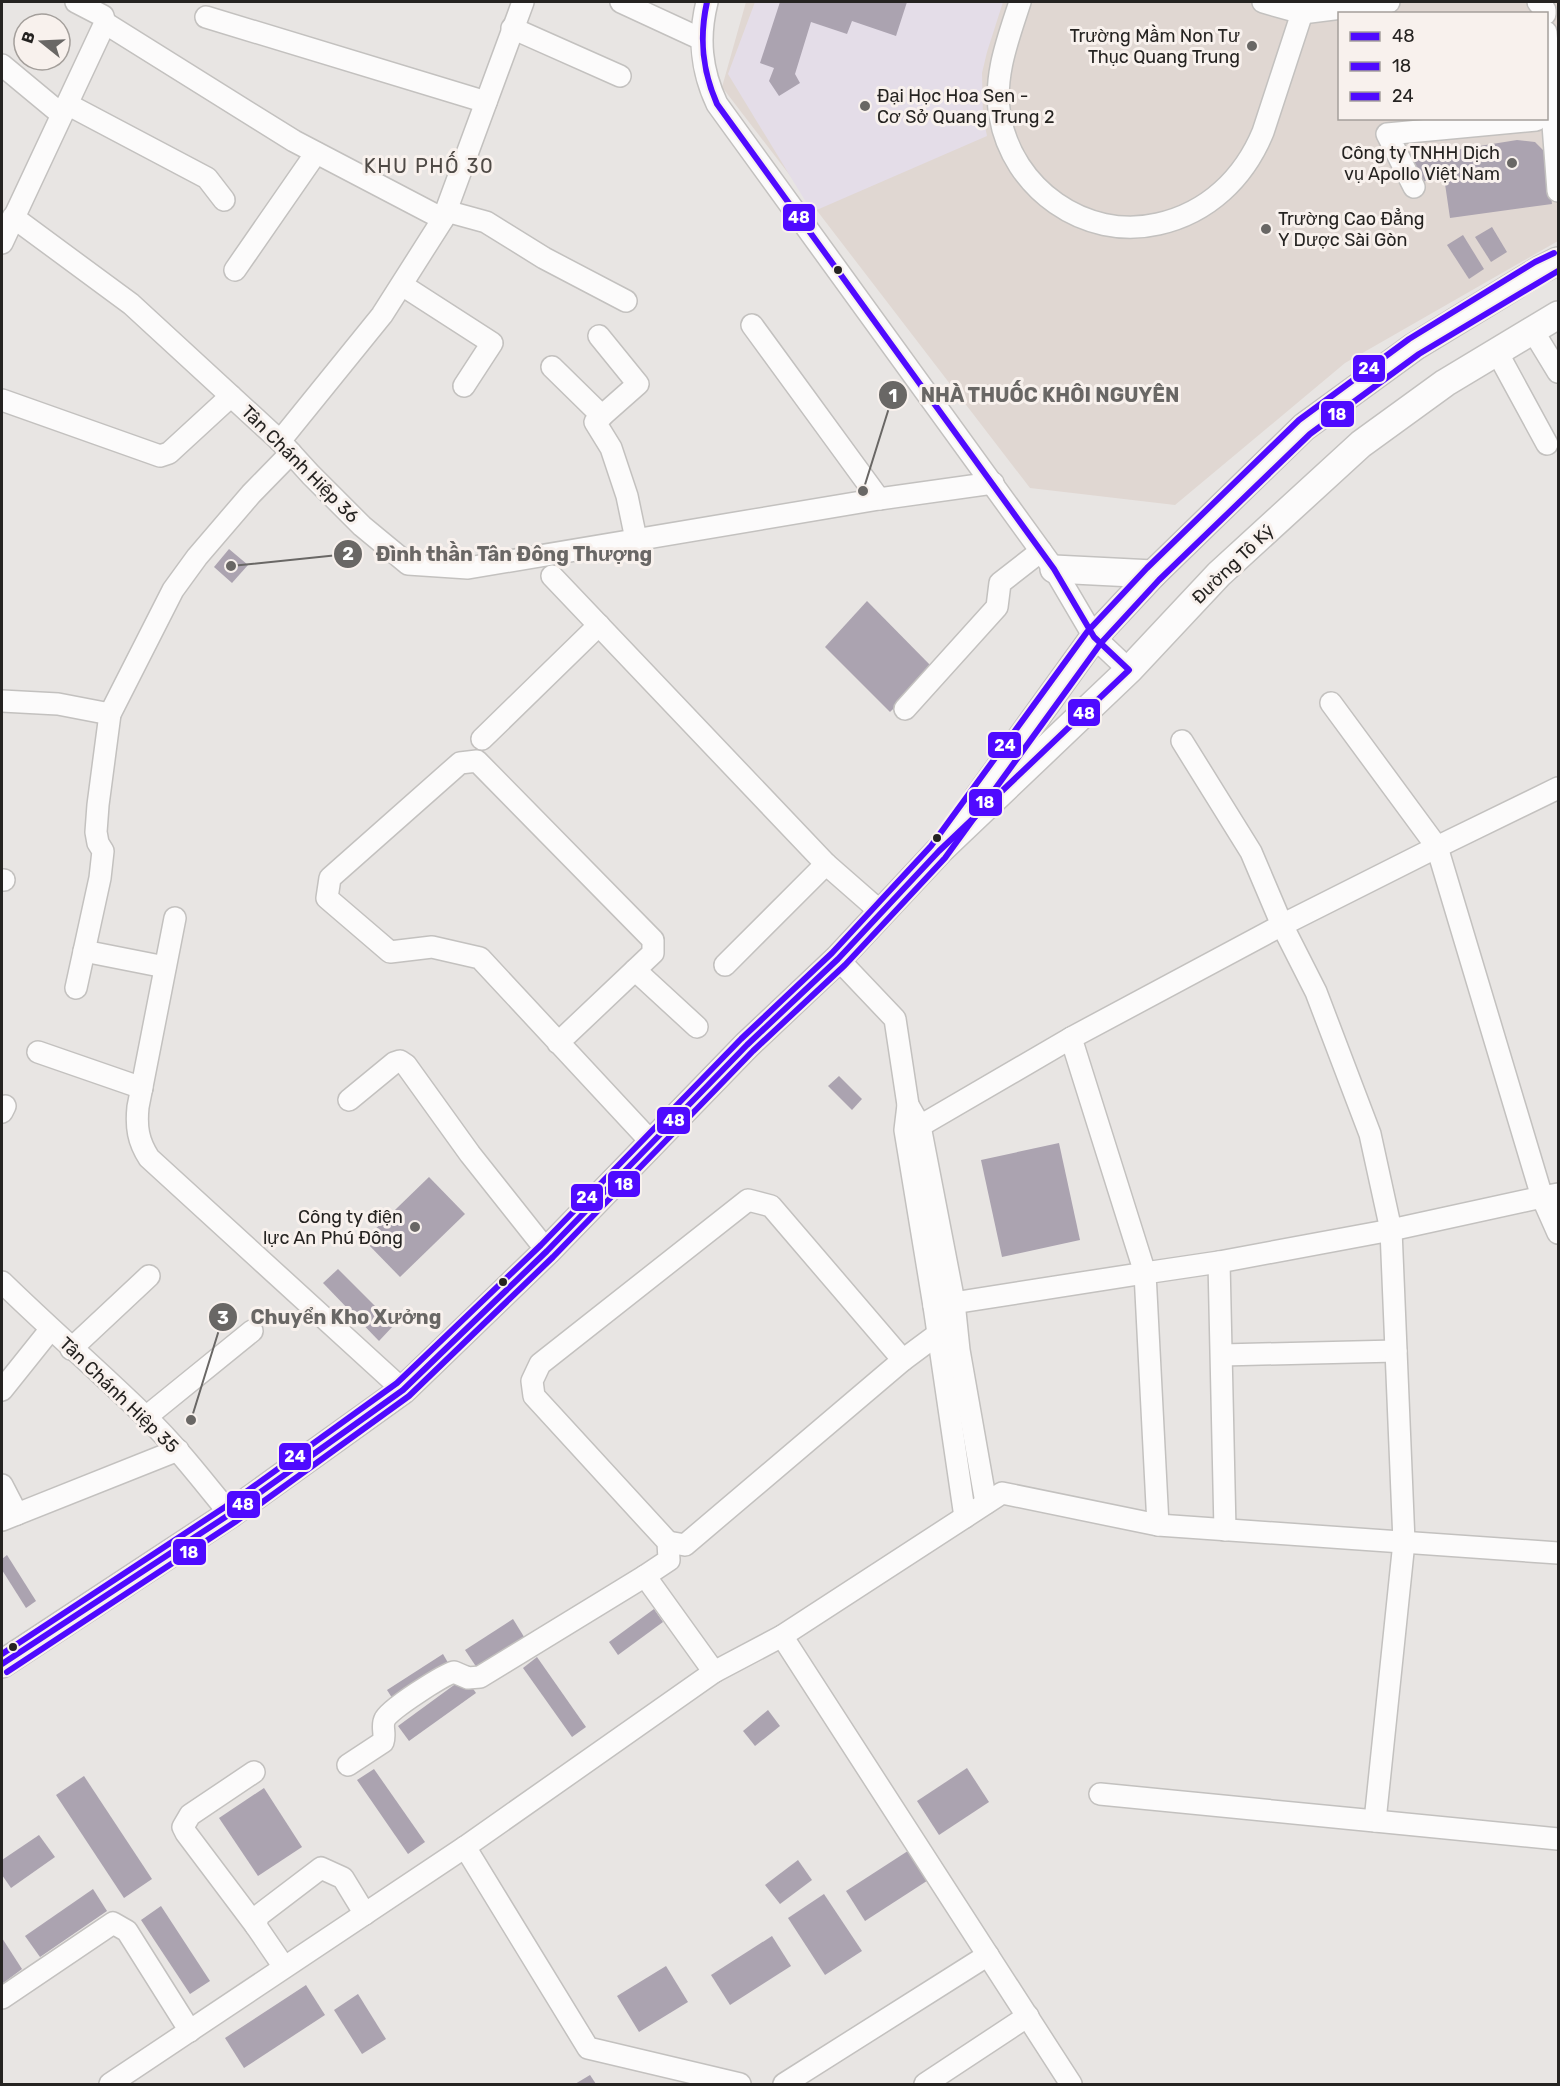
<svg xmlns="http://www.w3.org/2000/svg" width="1560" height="2086" font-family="Rubik,sans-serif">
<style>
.built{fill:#e0d7d2;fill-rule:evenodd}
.education{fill:#e4dde8}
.building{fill:#aba3b0}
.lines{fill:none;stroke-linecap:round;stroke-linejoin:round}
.minor-casing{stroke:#c3c1bf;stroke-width:24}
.major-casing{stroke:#c3c1bf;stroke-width:30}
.minor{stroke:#fcfbfb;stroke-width:21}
.major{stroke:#fcfbfb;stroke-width:27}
.bus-1-casing{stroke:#f8f1ed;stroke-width:10}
.bus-2-casing{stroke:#f8f1ed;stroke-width:10}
.bus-3-casing{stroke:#f8f1ed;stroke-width:10}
.bus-1{stroke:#4f0aff;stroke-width:6}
.bus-2{stroke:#4f0aff;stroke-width:6}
.bus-3{stroke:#4f0aff;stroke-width:6}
.poi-dot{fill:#696765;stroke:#f8f1ed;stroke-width:2}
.bus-dot{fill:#252321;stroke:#f8f1ed;stroke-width:2}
.labels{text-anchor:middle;stroke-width:6;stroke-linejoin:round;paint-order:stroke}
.poi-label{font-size:18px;fill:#252321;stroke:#f8f1ed;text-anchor:end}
.street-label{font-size:18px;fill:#252321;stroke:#f8f1ed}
.neighbourhood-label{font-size:20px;letter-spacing:1.5px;fill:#4f4a46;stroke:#f8f1ed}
.leader{fill:none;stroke:#696765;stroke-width:2}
.callout-dot{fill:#696765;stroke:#f8f1ed;stroke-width:2}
.mark-label{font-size:18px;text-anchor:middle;font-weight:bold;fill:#fff}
.callout-label{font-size:20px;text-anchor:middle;font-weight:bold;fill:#696765;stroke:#f8f1ed;stroke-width:6;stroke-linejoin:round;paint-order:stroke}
.line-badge{stroke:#f8f1ed;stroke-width:2}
.badge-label{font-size:16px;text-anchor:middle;font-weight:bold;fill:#fff}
</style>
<rect width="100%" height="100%" fill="#e8e5e3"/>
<path class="built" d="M746,2H1558V241L1345,363L1175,505L1030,488L722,87ZM1340,14H1546V118H1340Z"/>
<polygon class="education" points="755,2 1003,2 987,52 982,73 983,116 987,136 812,212 728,74"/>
<g class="building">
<polygon points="780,2 907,2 896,36 852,21 847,34 811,22 795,74 800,83 779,96 769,81 774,68 760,63"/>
<polygon points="1517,140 1535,142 1546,153 1552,204 1450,218 1444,177 1421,182 1411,157"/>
<polygon points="1492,227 1507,252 1491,262 1475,237"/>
<polygon points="1463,235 1484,269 1469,279 1447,245"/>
<polygon points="229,549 248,565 232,583 214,567"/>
<polygon points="867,601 934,669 890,712 825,647"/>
<polygon points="839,1076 862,1099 852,1110 828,1086"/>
<polygon points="1059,1143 1080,1240 1002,1257 981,1160"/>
<polygon points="429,1177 465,1214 400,1277 364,1240"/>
<polygon points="338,1269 394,1325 379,1341 323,1283"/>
<polygon points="7,1555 36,1601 26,1608 2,1570 2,1559"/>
<polygon points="654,1609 663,1622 618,1655 609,1642"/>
<polygon points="513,1619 526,1640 479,1671 465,1650"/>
<polygon points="443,1654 451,1668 396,1704 387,1690"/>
<polygon points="537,1657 586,1727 572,1737 523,1668"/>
<polygon points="465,1677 476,1693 409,1741 398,1726"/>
<polygon points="768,1710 780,1726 755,1746 743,1731"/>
<polygon points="967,1768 989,1802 939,1835 917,1801"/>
<polygon points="374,1769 425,1842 408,1854 357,1780"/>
<polygon points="84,1776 152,1879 124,1898 56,1795"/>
<polygon points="264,1788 302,1847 258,1876 219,1818"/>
<polygon points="39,1835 55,1857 11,1888 2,1875 2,1860"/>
<polygon points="914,1847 933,1877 865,1921 846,1891"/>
<polygon points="798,1860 812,1880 780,1904 765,1885"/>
<polygon points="93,1889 107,1911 40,1957 25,1936"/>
<polygon points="824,1894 862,1951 825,1975 788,1918"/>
<polygon points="161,1906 210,1981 190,1994 141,1920"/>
<polygon points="772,1936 791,1966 730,2005 711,1975"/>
<polygon points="2,1938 22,1969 2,1984"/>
<polygon points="666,1966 688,2002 639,2032 617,1996"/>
<polygon points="306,1985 325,2015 244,2068 225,2038"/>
<polygon points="358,1994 386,2039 362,2054 334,2010"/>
<polygon points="590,2075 596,2084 575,2084"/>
</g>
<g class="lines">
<g class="minor-casing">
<g id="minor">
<polyline points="621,2 701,39"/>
<path d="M707,2C698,38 701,70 717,104L1054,569L1094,637L1129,670"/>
<path d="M1020,2C1008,39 993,77 1000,116C1012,188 1085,241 1158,224C1208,213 1244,178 1263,132L1302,13L1308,2"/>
<polyline points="1263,2 1302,13 1389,2"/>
<polyline points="1538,2 1545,10 1545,14"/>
<polyline points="206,17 486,102"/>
<polyline points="105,23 294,141 443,219"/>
<polyline points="512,28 620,76"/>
<polyline points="1546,32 1558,191"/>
<polyline points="2,65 61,114"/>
<polyline points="67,104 207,178 224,200"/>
<polyline points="1414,187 1387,134 1536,120"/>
<polyline points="446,211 486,222 544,258 626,301"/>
<polyline points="13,217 131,304 280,441 311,475 362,526 408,564 468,568 879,499 993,483"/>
<polyline points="2,243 105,23 103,16 76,2"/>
<polyline points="235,270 316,153"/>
<polyline points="402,285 492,343 464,386"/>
<polyline points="752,325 879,499"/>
<polyline points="1533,331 1558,372"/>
<polyline points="599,336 638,384 595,422 611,448 627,496 636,539"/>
<polyline points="1497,352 1547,444"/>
<polyline points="552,367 602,416"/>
<polyline points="2,400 160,456 169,453 231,396"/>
<polyline points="280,441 382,315 443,219 523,2"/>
<polyline points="552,576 826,864"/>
<polyline points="2,701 58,704 110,714"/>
<polyline points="1331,703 1437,847 1558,788"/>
<polyline points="905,709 997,607 1000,583 1041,551"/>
<polyline points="482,739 599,625"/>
<polyline points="2,880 4,880"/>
<path d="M175,918L138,1107C136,1127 138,1141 149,1158L403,1390"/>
<polyline points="84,951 165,967"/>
<polyline points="838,959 895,1019 908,1105 905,1130 934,1306 965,1517"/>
<polyline points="725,965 826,864 882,913"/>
<polyline points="635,970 697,1027"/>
<polyline points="76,988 100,878 103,851 98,843 96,832 98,805 110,714 173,590 197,557 251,494 291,453"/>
<polyline points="558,1043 653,953 653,940 477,761 460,763 330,878 327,898 390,952 432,947 480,958 653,1144"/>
<polyline points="38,1052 142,1088"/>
<polyline points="349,1100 394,1063 400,1061 406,1065 470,1154 547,1251"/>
<polyline points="908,1105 920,1126 954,1302 959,1350 986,1503"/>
<polyline points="2,1112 5,1106"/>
<polyline points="907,1129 920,1126 1071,1038"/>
<path d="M2,1282C49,1328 99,1371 146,1417C177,1447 203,1481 230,1514"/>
<polyline points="934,1306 1145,1273 1071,1038 1282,925 1437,847 1542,1197 1558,1194"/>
<polyline points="71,1349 149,1276"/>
<polyline points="1222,1355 1396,1351"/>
<polyline points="2,1390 50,1330"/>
<polyline points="146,1417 252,1331"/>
<polyline points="2,1485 17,1514"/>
<polyline points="2,1520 178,1450"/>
<polyline points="1158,1525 1145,1273 1219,1262"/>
<polyline points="1225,1530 1219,1262 1391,1230 1542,1197 1558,1233"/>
<polyline points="668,1542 685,1545 903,1360"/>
<polyline points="782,1636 1071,2084"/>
<polyline points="714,1672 645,1576 669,1560 668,1542 534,1396 532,1381 540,1364 748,1200 771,1206 903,1360 938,1334"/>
<path d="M348,1765L383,1742C386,1734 381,1726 385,1719C388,1710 445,1674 454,1672L468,1678L480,1677L645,1576"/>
<polyline points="254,1772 190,1815 183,1827 186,1833 256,1926"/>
<polyline points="1100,1794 1375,1821 1404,1542 1391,1230 1370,1134 1316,992 1282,925 1251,852 1182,741"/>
<polyline points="1375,1821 1558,1839"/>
<polyline points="465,1847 588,2048 740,2084"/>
<polyline points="284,1967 256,1926 258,1916 321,1868 343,1878 365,1914"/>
<polyline points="2,1998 113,1923 127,1931 190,2031"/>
<polyline points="110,2084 465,1847 714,1672 782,1636 1002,1493 1158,1525 1558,1553"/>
<polyline points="784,2084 988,1955"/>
<polyline points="925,2084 1028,2016"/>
</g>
</g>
<g class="major-casing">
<g id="major">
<polyline points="1054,569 1153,574"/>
<polyline points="978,798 1094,637 1153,574 1304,427 1414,347 1540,270 1558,261"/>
<polyline points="2,1664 230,1514 403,1390 547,1251 747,1045 838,959 939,851 1129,670 1219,574 1361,444 1445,383 1558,315"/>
</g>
</g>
<use href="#minor" class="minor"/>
<use href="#major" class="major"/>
<g class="bus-1-casing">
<path id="bus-1" d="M2,1664L230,1514L403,1390L547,1251L747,1045L838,959L939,851L1129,670L1094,637L1054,569L717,104C702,70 699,38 707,2"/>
</g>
<g class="bus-2-casing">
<polyline id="bus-2" points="7,1672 235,1522 409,1396 553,1257 753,1051 845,965 945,858 1101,643 1159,580 1310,434 1419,354 1558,271"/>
</g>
<g class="bus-3-casing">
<polyline id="bus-3" points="2,1654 225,1507 397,1383 541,1245 741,1039 832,953 931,846 1087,632 1147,568 1299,420 1409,339 1535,262 1554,253"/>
</g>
<use href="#bus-1" class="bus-1"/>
<use href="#bus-2" class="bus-2"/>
<use href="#bus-3" class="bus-3"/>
</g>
<g class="poi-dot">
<circle cx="1252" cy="46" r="6"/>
<circle cx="865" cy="106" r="6"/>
<circle cx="1512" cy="163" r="6"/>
<circle cx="1266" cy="229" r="6"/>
<circle cx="415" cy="1227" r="6"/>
</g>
<g class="bus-dot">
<circle cx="838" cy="270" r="5"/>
<circle cx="937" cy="838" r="5"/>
<circle cx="503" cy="1282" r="5"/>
<circle cx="13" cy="1647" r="5"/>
</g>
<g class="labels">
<g class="poi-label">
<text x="1240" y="42">Trường Mầm Non Tư<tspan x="1240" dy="21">Thục Quang Trung</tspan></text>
<text x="877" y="102" text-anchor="start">Đại Học Hoa Sen -<tspan x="877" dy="21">Cơ Sở Quang Trung 2</tspan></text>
<text x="1500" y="159">Công ty TNHH Dịch<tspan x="1500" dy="21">vụ Apollo Việt Nam</tspan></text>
<text x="1278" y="225" text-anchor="start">Trường Cao Đẳng<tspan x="1278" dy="21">Y Dược Sài Gòn</tspan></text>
<text x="403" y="1223">Công ty điện<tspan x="403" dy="21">lực An Phú Đông</tspan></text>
</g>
<g class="street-label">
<text transform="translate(300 464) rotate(45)" y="6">Tân Chánh Hiệp 36</text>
<text transform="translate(1233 564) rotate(-44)" y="6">Đường Tô Ký</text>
<text transform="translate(119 1395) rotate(44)" y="6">Tân Chánh Hiệp 35</text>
</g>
<g class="neighbourhood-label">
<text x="429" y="173">KHU PHỐ 30</text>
</g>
</g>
<path class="leader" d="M863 491L893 395M231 566L348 554M191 1420L223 1317"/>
<g class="callout-dot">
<circle cx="863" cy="491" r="6"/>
<circle cx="231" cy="566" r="6"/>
<circle cx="191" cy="1420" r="6"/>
<circle cx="893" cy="395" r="15"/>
<circle cx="348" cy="554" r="15"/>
<circle cx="223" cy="1317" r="15"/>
</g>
<g class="mark-label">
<text x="893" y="402">1</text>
<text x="348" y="560">2</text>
<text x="223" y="1324">3</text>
</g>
<g class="callout-label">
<text x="1050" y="402">NHÀ THUỐC KHÔI NGUYÊN</text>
<text x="514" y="561">Đình thần Tân Đông Thượng</text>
<text x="346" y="1324">Chuyển Kho Xưởng</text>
</g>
<g class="line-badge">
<rect x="782" y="203" width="34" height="29" rx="6" fill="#4f0aff"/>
<rect x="1352" y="354" width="34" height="29" rx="6" fill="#4f0aff"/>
<rect x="1320" y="400" width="35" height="28" rx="6" fill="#4f0aff"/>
<rect x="1067" y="698" width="34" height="29" rx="6" fill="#4f0aff"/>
<rect x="987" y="731" width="35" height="28" rx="6" fill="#4f0aff"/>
<rect x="968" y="788" width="35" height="29" rx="6" fill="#4f0aff"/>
<rect x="656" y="1106" width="35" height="29" rx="6" fill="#4f0aff"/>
<rect x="607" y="1170" width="34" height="28" rx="6" fill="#4f0aff"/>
<rect x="570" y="1183" width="34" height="29" rx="6" fill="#4f0aff"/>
<rect x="278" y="1442" width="34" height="29" rx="6" fill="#4f0aff"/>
<rect x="226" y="1490" width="35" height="29" rx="6" fill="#4f0aff"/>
<rect x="172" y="1538" width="35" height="28" rx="6" fill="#4f0aff"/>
</g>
<g class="badge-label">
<text x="799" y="223">48</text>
<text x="1369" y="374">24</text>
<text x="1337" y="420">18</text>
<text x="1084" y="719">48</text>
<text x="1005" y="751">24</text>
<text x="985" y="808">18</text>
<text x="674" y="1126">48</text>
<text x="624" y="1190">18</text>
<text x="587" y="1203">24</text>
<text x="295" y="1462">24</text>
<text x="243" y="1510">48</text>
<text x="189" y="1558">18</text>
</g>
<rect width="1560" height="2086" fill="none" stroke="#252321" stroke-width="6"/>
<rect x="1338" y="12" width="210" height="108" fill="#f8f1ed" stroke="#a49f9b" stroke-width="1.5"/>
<rect x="1350" y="32" width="30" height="9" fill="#4f0aff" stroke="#a49f9b" stroke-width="1.5"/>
<text x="1392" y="42" font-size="18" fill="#252321">48</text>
<rect x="1350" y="62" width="30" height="9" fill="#4f0aff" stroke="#a49f9b" stroke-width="1.5"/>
<text x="1392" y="72" font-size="18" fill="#252321">18</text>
<rect x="1350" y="92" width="30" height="9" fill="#4f0aff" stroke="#a49f9b" stroke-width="1.5"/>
<text x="1392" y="102" font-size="18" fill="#252321">24</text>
<g transform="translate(42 42) rotate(288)"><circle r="28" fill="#f8f1ed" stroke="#a49f9b" stroke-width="1.5"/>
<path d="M0-4.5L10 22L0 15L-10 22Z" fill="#696765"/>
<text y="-9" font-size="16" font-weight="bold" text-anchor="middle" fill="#252321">B</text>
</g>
</svg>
